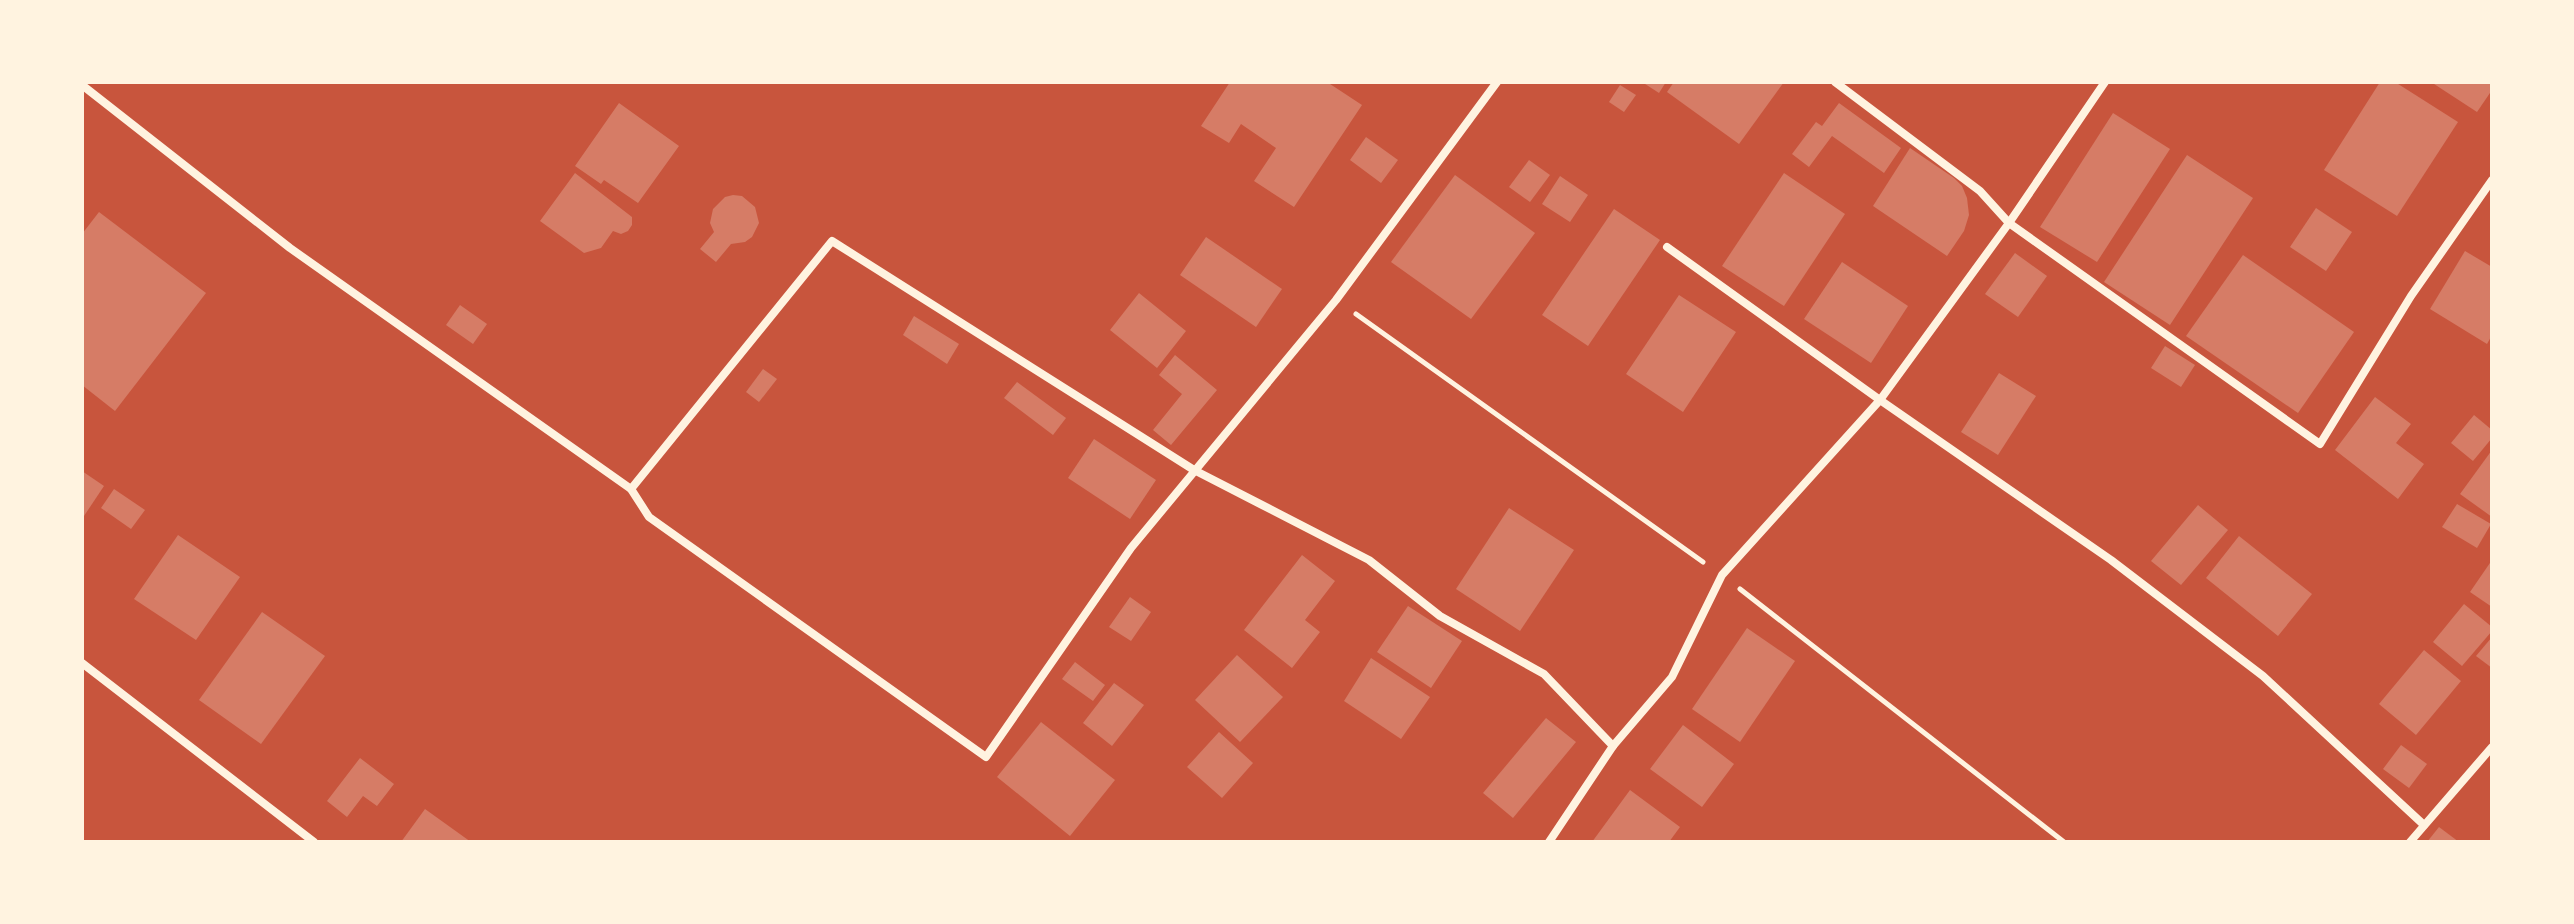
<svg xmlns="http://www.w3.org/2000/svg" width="2574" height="924" font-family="Figtree,sans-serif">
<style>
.building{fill:#d67c66}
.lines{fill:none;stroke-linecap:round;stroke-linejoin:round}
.path{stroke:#fff3e0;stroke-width:5}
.minor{stroke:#fff3e0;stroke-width:8}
</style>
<rect width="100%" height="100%" fill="#c8553d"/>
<g class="building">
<polygon points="1230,82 1327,82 1362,105 1294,207 1254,181 1276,148 1241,124 1229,143 1201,126"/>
<polygon points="1642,82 1666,82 1659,93"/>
<polygon points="1674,82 1784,82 1739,144 1667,92"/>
<polygon points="2380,82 2395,82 2458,122 2397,216 2324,170"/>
<polygon points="2431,82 2492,82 2492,90 2477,112"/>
<polygon points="1620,85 1636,95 1624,112 1609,102"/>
<polygon points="619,103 679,146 638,203 604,180 601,184 575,166"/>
<polygon points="1839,103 1901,148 1884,173 1832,136 1809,167 1792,154 1816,122 1822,126"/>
<polygon points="2113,113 2170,149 2097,262 2040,227"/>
<polygon points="1366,137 1398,160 1381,183 1350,160"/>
<polygon points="1910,148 1954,178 1962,186 1967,198 1969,215 1964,231 1947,256 1873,206"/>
<polygon points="2187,155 2253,198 2170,325 2104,282"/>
<polygon points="1529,160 1550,175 1530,202 1509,187"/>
<polygon points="575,173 632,217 632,225 628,231 621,234 613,231 601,248 584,253 540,221"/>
<polygon points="1784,173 1845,214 1784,306 1722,266"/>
<polygon points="1455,175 1535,233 1471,319 1391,262"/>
<polygon points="1560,176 1588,195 1570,222 1542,204"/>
<polygon points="733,195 742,196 755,207 759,223 752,237 745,242 731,244 716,262 700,249 714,232 710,223 713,209 725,197"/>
<polygon points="2316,208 2352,232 2326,271 2290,247"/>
<polygon points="1614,209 1660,240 1588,346 1542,315"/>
<polygon points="99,212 206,293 115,411 82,385 82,234"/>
<polygon points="1206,237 1282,289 1256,327 1180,275"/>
<polygon points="2465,251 2492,267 2492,335 2487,344 2430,309"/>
<polygon points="2015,253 2047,276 2018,317 1985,294"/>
<polygon points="2243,255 2354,332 2298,413 2186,336"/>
<polygon points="1842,262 1908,306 1871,363 1804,319"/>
<polygon points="1139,293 1186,331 1157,368 1110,330"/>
<polygon points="1679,295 1736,332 1683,412 1626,374"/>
<polygon points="460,305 487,324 473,344 446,325"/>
<polygon points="914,316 959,344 947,364 903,335"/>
<polygon points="2165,346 2195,365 2181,387 2151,368"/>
<polygon points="1175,355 1217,390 1171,445 1153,430 1182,394 1159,375"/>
<polygon points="763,369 777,379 759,402 746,392"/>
<polygon points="1999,373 2036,396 1998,455 1961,432"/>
<polygon points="1017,382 1066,418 1053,435 1004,398"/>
<polygon points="2375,397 2411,424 2396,443 2424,464 2398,499 2335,450"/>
<polygon points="2474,415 2492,430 2492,438 2473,461 2451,443"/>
<polygon points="1094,439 1156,480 1130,519 1068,478"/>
<polygon points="2492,450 2492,517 2460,494"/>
<polygon points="82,471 104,486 82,519"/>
<polygon points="114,489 145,510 131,529 101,508"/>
<polygon points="2457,504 2491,524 2477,548 2442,527"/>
<polygon points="2198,505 2228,530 2181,585 2151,561"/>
<polygon points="1509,508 1574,550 1520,631 1456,589"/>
<polygon points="178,535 240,577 196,640 134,599"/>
<polygon points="2239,536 2312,594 2278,636 2206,578"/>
<polygon points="1302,555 1335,581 1305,620 1320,632 1292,668 1244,630"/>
<polygon points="2492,560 2492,607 2470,592"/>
<polygon points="1130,597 1151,612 1131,641 1109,627"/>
<polygon points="2464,604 2492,627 2492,631 2462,666 2433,642"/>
<polygon points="1408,606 1462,641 1431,688 1377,652"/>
<polygon points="262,612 325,656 261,744 199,700"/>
<polygon points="1747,628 1795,661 1740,742 1692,709"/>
<polygon points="2492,637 2492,668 2476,656"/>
<polygon points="2424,650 2461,681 2416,735 2379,704"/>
<polygon points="1237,655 1283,697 1240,742 1195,700"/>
<polygon points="1371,658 1430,697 1401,739 1344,701"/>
<polygon points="1075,662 1105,685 1093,701 1062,679"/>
<polygon points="1114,683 1144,705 1112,746 1083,723"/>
<polygon points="1546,718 1576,742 1513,818 1483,793"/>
<polygon points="1041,722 1115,780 1070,836 997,777"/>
<polygon points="1683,725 1734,764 1702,807 1650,769"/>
<polygon points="1219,732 1253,763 1222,798 1187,767"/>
<polygon points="2401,745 2427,764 2409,788 2383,769"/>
<polygon points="360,758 394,784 377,806 363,796 347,817 327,801"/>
<polygon points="1630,790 1680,827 1669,842 1592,842"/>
<polygon points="425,809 471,842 401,842"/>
<polygon points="2439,827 2459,842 2427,842"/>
</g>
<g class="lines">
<g class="path">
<polyline points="1356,314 1703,562"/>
<polyline points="1740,589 2064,842"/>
</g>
<g class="minor">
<polyline points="1835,82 1980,191 2009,223 2320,444 2411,296 2492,180"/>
<polyline points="82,85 290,248 631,489 649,517 986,757 1131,548 1336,300 1497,82"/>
<polyline points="1667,247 1880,400 2111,560 2263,676 2424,825"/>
<polyline points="631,489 832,241 1194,470 1369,560 1440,616 1544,674 1613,746"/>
<polyline points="82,663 314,842"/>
<polyline points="1549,842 1613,746 1672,677 1722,575 1880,400 2009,223 2105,82"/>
<polyline points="2410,842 2492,747"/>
</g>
</g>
<rect width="2574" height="924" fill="none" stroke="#fff3e0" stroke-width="168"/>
</svg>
